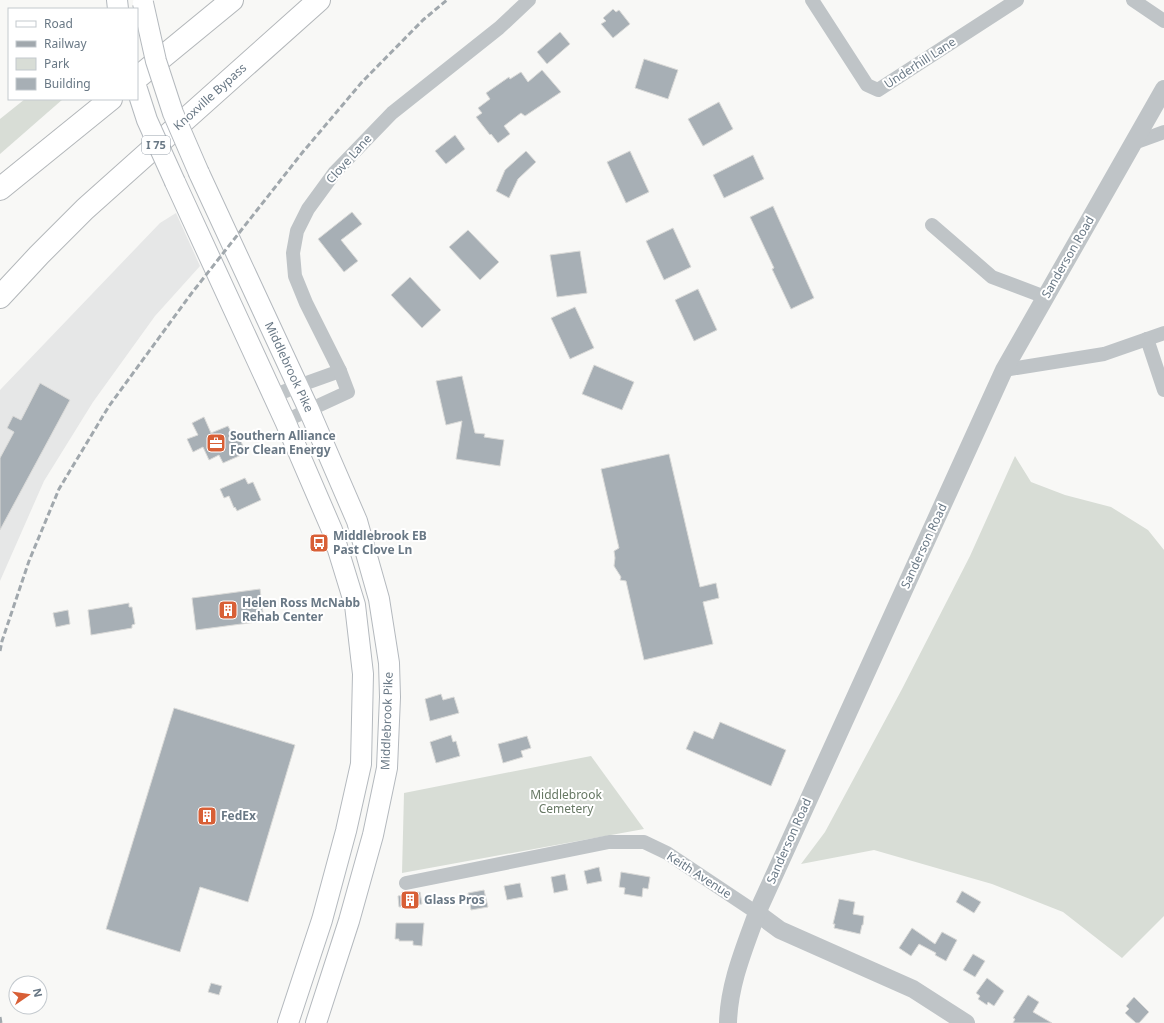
<svg xmlns="http://www.w3.org/2000/svg" width="1164" height="1023" font-family="'Noto Sans',sans-serif">
<style>
.built{fill:#e6e7e7}
.green{fill:#d8ddd6}
.building{fill:#a7afb5;stroke:#dadad8}
.lines{fill:none;stroke-linecap:round;stroke-linejoin:round}
.secondary-casing{stroke:#b4b9be;stroke-width:22}
.motorway-casing{stroke:#b3b7ba;stroke-width:24}
.minor{stroke:#bfc4c7;stroke-width:14}
.tertiary{stroke:#bfc4c7;stroke-width:18}
.secondary{stroke:#fff;stroke-width:20}
.motorway{stroke:#fff;stroke-width:22}
.rail{stroke:#a1a8ad;stroke-width:3;stroke-dasharray:6 3;stroke-linecap:butt}
.secondary-bridge-casing{stroke:#b4b9be;stroke-width:22;stroke-linecap:butt}
.secondary-bridge{stroke:#fff;stroke-width:20}
.labels{text-anchor:middle;stroke-width:4;stroke-linejoin:round;paint-order:stroke}
.shield{fill:#fff;stroke:#96a0aa;stroke-width:1}
.shield-label{font-size:11px;font-weight:bold;fill:#697885}
.street-label{font-size:12px;fill:#697885;stroke:#fff}
.poi-label{font-size:12px;font-weight:bold;fill:#697885;stroke:#fff;text-anchor:start}
.park-label{font-size:12px;fill:#677864;stroke:#fff}
</style>
<rect width="100%" height="100%" fill="#f8f8f6"/>
<polygon class="built" points="176,213 200,266 155,316 93,402 44,481 0,581 0,390 160,223"/>
<g class="green">
<polygon points="25,99 63,99 0,154 0,119"/>
<polygon points="1015,456 1031,482 1065,495 1111,507 1148,530 1164,550 1164,916 1122,958 1063,912 992,884 874,850 801,864 825,832 902,689 970,556"/>
<polygon points="591,756 644,829 402,873 404,793"/>
</g>
<g class="building">
<polygon points="613,9 616,12 619,10 630,24 613,38 601,24 606,21 603,18"/>
<polygon points="560,32 570,44 547,64 537,52"/>
<polygon points="644,59 678,70 668,99 635,88"/>
<polygon points="542,70 561,92 525,116 521,113 504,126 510,134 498,143 491,134 490,135 476,117 482,113 478,108 490,99 486,93 509,77 510,79 521,72 528,82"/>
<polygon points="719,102 733,129 703,146 688,119"/>
<polygon points="455,135 465,149 446,164 435,151"/>
<polygon points="526,151 536,162 518,179 509,198 496,191 505,170"/>
<polygon points="630,151 649,192 626,203 607,162"/>
<polygon points="753,155 764,179 724,198 713,175"/>
<polygon points="773,206 814,298 791,309 772,269 774,268 750,217"/>
<polygon points="352,212 362,224 341,240 358,261 344,272 318,239"/>
<polygon points="673,228 691,267 664,280 646,241"/>
<polygon points="468,230 499,262 480,280 449,247"/>
<polygon points="580,251 587,293 557,297 550,255"/>
<polygon points="410,277 441,310 422,328 391,295"/>
<polygon points="698,289 717,330 694,341 675,300"/>
<polygon points="575,307 594,348 570,359 551,318"/>
<polygon points="594,365 634,382 622,410 582,394"/>
<polygon points="462,376 475,433 485,434 484,437 504,440 500,466 456,459 462,421 446,425 436,381"/>
<polygon points="40,383 70,400 0,530 0,458 14,432 7,428 13,416 21,420"/>
<polygon points="204,417 211,433 228,426 231,432 236,430 246,453 223,463 219,455 209,460 203,447 193,452 187,439 198,435 192,423"/>
<polygon points="669,454 700,587 716,583 719,598 703,602 713,644 644,660 626,581 620,580 621,577 614,566 615,558 614,551 619,548 601,469"/>
<polygon points="245,478 248,484 253,482 261,500 237,511 235,507 234,508 229,496 224,498 220,489"/>
<polygon points="260,589 264,621 196,630 192,598"/>
<polygon points="129,603 129,607 132,607 135,624 132,625 132,628 91,635 88,610"/>
<polygon points="68,610 70,624 56,627 53,613"/>
<polygon points="441,694 443,700 454,697 459,713 430,721 425,699"/>
<polygon points="174,708 295,745 248,902 200,887 180,952 106,929"/>
<polygon points="720,722 786,750 771,786 686,749 694,731 713,739"/>
<polygon points="451,735 453,742 456,741 460,756 436,763 430,742"/>
<polygon points="527,736 531,748 521,751 523,757 503,763 498,744"/>
<polygon points="599,867 602,881 587,884 584,871"/>
<polygon points="621,872 650,877 648,889 643,888 642,897 624,894 625,888 619,887"/>
<polygon points="565,874 568,890 554,893 551,877"/>
<polygon points="520,883 523,897 507,900 504,886"/>
<polygon points="484,890 488,907 471,910 468,893"/>
<polygon points="962,891 981,902 974,913 956,902"/>
<polygon points="420,892 422,904 399,907 398,896"/>
<polygon points="839,899 855,902 853,914 864,916 863,925 862,925 860,934 834,928 835,924 833,924"/>
<polygon points="396,923 424,923 422,946 413,945 413,941 399,941 399,939 395,939"/>
<polygon points="912,928 935,944 942,932 957,940 946,961 935,955 936,953 919,944 911,956 899,948"/>
<polygon points="973,954 985,961 975,977 963,970"/>
<polygon points="987,978 1004,991 994,1006 988,1002 987,1005 978,999 980,996 976,993"/>
<polygon points="211,983 222,986 219,995 208,992"/>
<polygon points="1028,995 1039,1002 1033,1012 1052,1023 1013,1023 1015,1019 1013,1018"/>
<polygon points="1134,997 1149,1012 1139,1023 1136,1023 1125,1013 1129,1009 1126,1006"/>
</g>
<g class="lines">
<g class="secondary-casing">
<g id="secondary">
<polyline points="117,0 118,9"/>
<polyline points="199,173 309,410 357,521 379,599 389,663 390,697 387,768 373,835 349,921 316,1023"/>
<polyline points="175,182 285,421 332,530 355,605 363,674 361,764 346,831 322,920 288,1023"/>
</g>
</g>
<g class="motorway-casing">
<g id="motorway">
<polyline points="137,78 232,0"/>
<polyline points="0,189 111,99"/>
<polyline points="0,297 39,255 85,209 319,0"/>
</g>
</g>
<g class="minor">
<polyline points="812,0 867,85 878,90 1017,0"/>
<polyline points="1133,0 1164,21"/>
<polyline points="1134,143 1164,132"/>
<polyline points="932,225 992,277 1045,297"/>
<polyline points="1147,339 1164,390"/>
<polyline points="1004,370 1104,354 1164,333"/>
<polyline points="273,396 298,386 340,371"/>
<polyline points="285,421 348,392 340,371 306,303 295,276 293,253 297,231 308,209 335,172 392,113 499,28 529,0"/>
<polyline points="406,883 609,842 644,842 667,853 757,913"/>
</g>
<g class="tertiary">
<polyline points="757,913 780,930 913,989 966,1023"/>
<path d="M728,1023C729,984 744,949 757,913L1004,370L1164,89"/>
</g>
<use href="#secondary" class="secondary"/>
<use href="#motorway" class="motorway"/>
<g class="rail">
<polyline points="0,651 2,641 29,561 59,489 109,406 191,294 302,153 362,82 423,20 447,0"/>
<polyline points="0,1017 1,1023"/>
</g>
<g class="secondary-bridge-casing">
<g id="secondary-bridge">
<polyline points="143,3 156,61 173,113 199,173"/>
<polyline points="137,89 147,120 175,182"/>
</g>
</g>
<use href="#secondary-bridge" class="secondary-bridge"/>
</g>
<defs>
<g id="office-square" transform="scale(1)"><rect x="-9" y="-9" width="18" height="18" rx="4" fill="#d85f36" stroke="#fff"/><path d="M-6-3h4V-5.5h4V-3h4V5H-6ZM-1-4.5V-3h2v-1.5ZM-6 0V1H6V0Z" fill="#fff"/></g>
<g id="bus-square" transform="scale(1)"><rect x="-9" y="-9" width="18" height="18" rx="4" fill="#d85f36" stroke="#fff"/><path d="M-5-6H5V4H4V6H2V4H-2V6H-4V4H-5ZM-3.5-4V0h7V-4ZM-3.5 1.2v1.5H-2V1.2ZM2 1.2v1.5H3.5V1.2Z" fill="#fff"/></g>
<g id="building-square" transform="scale(1)"><rect x="-9" y="-9" width="18" height="18" rx="4" fill="#d85f36" stroke="#fff"/><path d="M-4-6H4V6H1V3H-1V6H-4ZM-2.5-4.3h1.7v1.8h-1.7ZM.8-4.3h1.7v1.8H.8ZM-2.5-1h1.7V.8h-1.7ZM.8-1h1.7V.8H.8Z" fill="#fff"/></g>
</defs>
<g fill-rule="evenodd">
<use href="#office-square" x="216" y="443"/>
<use href="#bus-square" x="319" y="543"/>
<use href="#building-square" x="228" y="610"/>
<use href="#building-square" x="207" y="816"/>
<use href="#building-square" x="410" y="900"/>
</g>
<g class="labels">
<rect class="shield" x="142" y="136" width="28" height="18" rx="3"/>
<g class="shield-label">
<text x="156" y="149">I 75</text>
</g>
<g class="street-label">
<text transform="translate(920 63) rotate(-33)" y="4">Underhill Lane</text>
<text transform="translate(210 97) rotate(-42)" y="4">Knoxville Bypass</text>
<text transform="translate(349 159) rotate(-48)" y="4">Clove Lane</text>
<text transform="translate(1068 257) rotate(-60)" y="4">Sanderson Road</text>
<text transform="translate(289 367) rotate(65)" y="4">Middlebrook Pike</text>
<text transform="translate(924 546) rotate(-65)" y="4">Sanderson Road</text>
<text transform="translate(387 721) rotate(-88)" y="4">Middlebrook Pike</text>
<text transform="translate(789 841) rotate(-66)" y="4">Sanderson Road</text>
<text transform="translate(699 875) rotate(33)" y="4">Keith Avenue</text>
</g>
<g class="poi-label">
<text x="230" y="440">Southern Alliance<tspan x="230" dy="14">For Clean Energy</tspan></text>
<text x="333" y="540">Middlebrook EB<tspan x="333" dy="14">Past Clove Ln</tspan></text>
<text x="242" y="607">Helen Ross McNabb<tspan x="242" dy="14">Rehab Center</tspan></text>
<text x="221" y="820">FedEx</text>
<text x="424" y="904">Glass Pros</text>
</g>
<g class="park-label">
<text x="566" y="799">Middlebrook<tspan x="566" dy="14">Cemetery</tspan></text>
</g>
</g>
<rect x="8" y="8" width="130" height="92" fill="#ffffff" stroke="#c3c9ce"/>
<rect x="16" y="21" width="20" height="6" fill="#ffffff" stroke="#c3c9ce"/>
<text x="44" y="28" font-size="12" fill="#697885">Road</text>
<rect x="16" y="41" width="20" height="6" fill="#a1a8ad" stroke="#c3c9ce"/>
<text x="44" y="48" font-size="12" fill="#697885">Railway</text>
<rect x="16" y="58" width="20" height="12" fill="#d8ddd6" stroke="#c3c9ce"/>
<text x="44" y="68" font-size="12" fill="#697885">Park</text>
<rect x="16" y="78" width="20" height="12" fill="#a7afb5" stroke="#c3c9ce"/>
<text x="44" y="88" font-size="12" fill="#697885">Building</text>
<g transform="translate(28 995) rotate(77)"><circle r="19" fill="#ffffff" stroke="#c3c9ce"/>
<path d="M0-3L7 15L0 10L-7 15Z" fill="#d85f36"/>
<text y="-6" font-size="11" font-weight="bold" text-anchor="middle" fill="#697885">N</text>
</g>
</svg>
